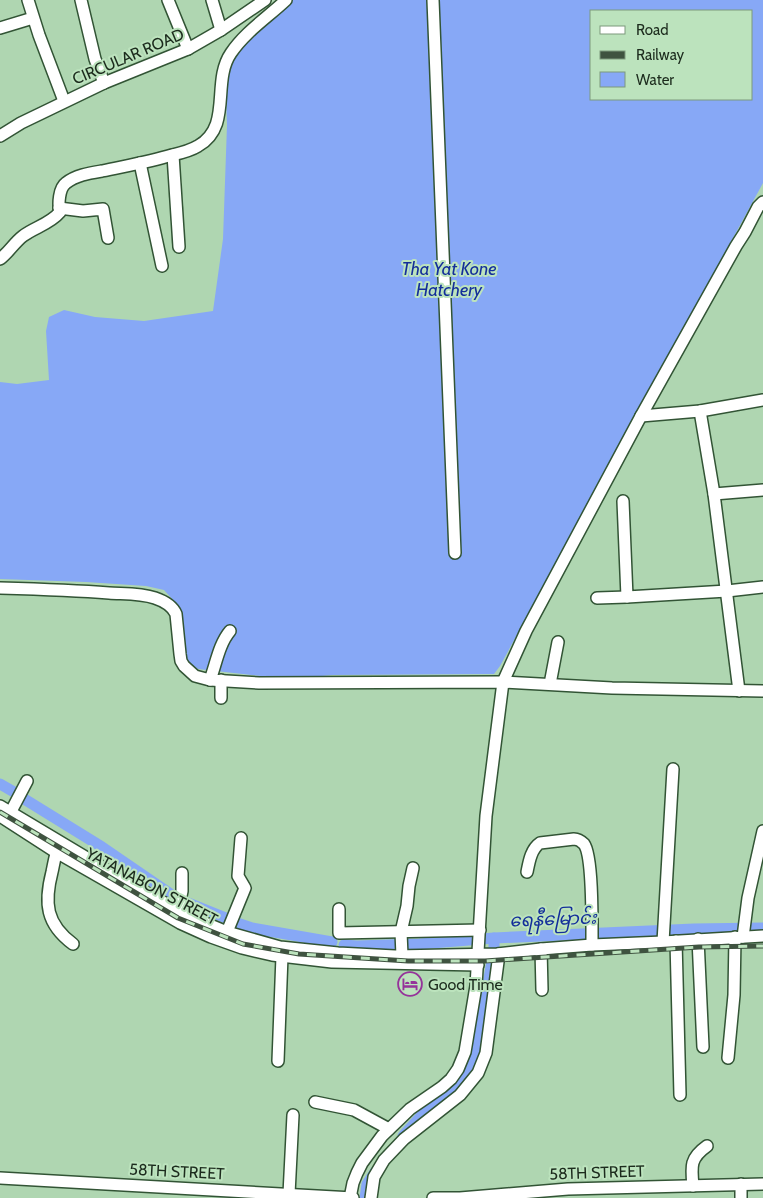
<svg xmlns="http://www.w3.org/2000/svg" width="763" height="1198" font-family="Cabin,'Noto Sans Myanmar',sans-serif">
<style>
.water{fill:#87a8f6;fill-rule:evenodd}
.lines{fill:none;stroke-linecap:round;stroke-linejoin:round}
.canal{stroke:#87a8f6;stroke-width:11}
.minor-casing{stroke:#325435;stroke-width:14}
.minor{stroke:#fff;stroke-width:11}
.rail-casing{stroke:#3f5340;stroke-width:5}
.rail{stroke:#bce3bd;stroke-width:3;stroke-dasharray:9;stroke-linecap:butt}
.labels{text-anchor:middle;stroke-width:4;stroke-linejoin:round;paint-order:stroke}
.street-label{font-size:16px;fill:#1c2b1d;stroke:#bce3bd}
.poi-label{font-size:16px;fill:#1c2b1d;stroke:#bce3bd;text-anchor:start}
.water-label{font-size:18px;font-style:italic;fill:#132e9a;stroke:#bce3bd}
</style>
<rect width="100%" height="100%" fill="#afd6b1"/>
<path class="water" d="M290,0H763V183L500,666L494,674L333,675L288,679L198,669L185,660L176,618L175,602L164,590L146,586L86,582L0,579V382L17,384L49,380L46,331L49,317L64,310L95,317L144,321L213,311L223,239L227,125L225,69L241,48ZM592,11H752V99H592Z"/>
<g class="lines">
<g class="canal">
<polyline points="0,784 14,792"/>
<polyline points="21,797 102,847 172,895"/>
<polyline points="186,902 226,918"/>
<polyline points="237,923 252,928 332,942"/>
<polyline points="344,945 357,946 419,944 494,938 694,929 763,928"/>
<polyline points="403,1136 424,1113 456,1086 470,1067 478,1041 494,950 494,938"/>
<polyline points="365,1198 367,1184 375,1172"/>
</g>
<g class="minor-casing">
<g id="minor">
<polyline points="28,0 39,35 64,101"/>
<polyline points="81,0 95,59 104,83"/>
<polyline points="168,0 188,49"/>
<polyline points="212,0 221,30"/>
<polyline points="433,0 455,553"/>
<polyline points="0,28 33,18"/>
<polyline points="0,136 21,123 104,83 188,49 221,30 265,0"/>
<polyline points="173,155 179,247"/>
<polyline points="140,163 162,266"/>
<polyline points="59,208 83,211 103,209 108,238"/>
<path d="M0,259C9,252 14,243 23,236C35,227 50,224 60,212C58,204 59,188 66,183C76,175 90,173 102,171C125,166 149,162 172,155C181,153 190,151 198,146C233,126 211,82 231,53C245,32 268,17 286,0"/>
<polyline points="700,411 714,494 739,691"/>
<polyline points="641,416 700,411 763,400"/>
<polyline points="714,494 763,490"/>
<polyline points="623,501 627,597 727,591 763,587"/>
<path d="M0,588C36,589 72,590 109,593C124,594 140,593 155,598C164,601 172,605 176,614L180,654L181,661L184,666L195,676L210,680L259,683L503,682L612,688L763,691"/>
<polyline points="597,598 627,597"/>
<path d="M210,680C216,664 219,644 230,631"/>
<polyline points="550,684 558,642"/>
<polyline points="221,698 221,680"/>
<polyline points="0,806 117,876 186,915 227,932 280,947 338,953 395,956 497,954 541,949 592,945 663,942 763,936"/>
<polyline points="0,816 56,852 180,923 211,937 242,948 272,955 332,962 478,965"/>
<polyline points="7,819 27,781"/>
<path d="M59,846C55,854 54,863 52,872C44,903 46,924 73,944"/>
<path d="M527,872C529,862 531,849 540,843L574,839C578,839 581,841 584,844C593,856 592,926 592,945"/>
<polyline points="339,909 339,933 480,930"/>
<polyline points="178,910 182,891 182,873"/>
<polyline points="227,932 245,888 238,876 241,838"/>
<polyline points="743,937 748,898 763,831"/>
<polyline points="698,939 703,1047"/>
<polyline points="676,941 680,1095"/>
<polyline points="663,942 673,769"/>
<polyline points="541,949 542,990"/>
<polyline points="402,956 401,932 407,906 409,886 413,868"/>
<polyline points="728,1058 734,995 735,937"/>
<polyline points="278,1061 282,956"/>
<polyline points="315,1102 354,1110 389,1129"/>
<polyline points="0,1178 353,1198"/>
<path d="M693,1186C691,1166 690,1158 707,1146"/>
<polyline points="289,1194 293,1115"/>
<polyline points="350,1198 353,1183 357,1173 362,1163 382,1136 410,1109 442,1087 451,1079 458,1069 465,1052 476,986 486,816 503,682 526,631 641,416 736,246 745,232 758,207 763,202"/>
<polyline points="371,1198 374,1177 384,1160 404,1139 460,1095 478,1073 486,1053 499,954"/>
<polyline points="433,1198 460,1198 568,1189 763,1184"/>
<polyline points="741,1198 741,1184"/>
</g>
</g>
<use href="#minor" class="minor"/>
<g class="rail-casing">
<polyline id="rail" points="0,812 178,918 243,944 299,954 408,961 485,961 699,947 763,946"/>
</g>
<use href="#rail" class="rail"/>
</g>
<defs>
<g id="hotel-ring" transform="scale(1.25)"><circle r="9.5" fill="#bce3bd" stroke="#95339a" stroke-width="1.5"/><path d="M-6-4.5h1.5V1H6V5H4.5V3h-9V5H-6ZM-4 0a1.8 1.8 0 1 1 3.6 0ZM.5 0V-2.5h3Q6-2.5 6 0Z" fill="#95339a"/></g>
</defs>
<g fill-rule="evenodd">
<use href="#hotel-ring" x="410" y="984"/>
</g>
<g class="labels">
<g class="street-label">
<text transform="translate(128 56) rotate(-23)" y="6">CIRCULAR ROAD</text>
<text transform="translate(152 886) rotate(28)" y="6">YATANABON STREET</text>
<text transform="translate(177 1171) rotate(3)" y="6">58TH STREET</text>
<text transform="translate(597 1172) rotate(-2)" y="6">58TH STREET</text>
</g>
<g class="poi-label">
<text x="428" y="990">Good Time</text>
</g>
<g class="water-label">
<text x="449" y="275">Tha Yat Kone<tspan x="449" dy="21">Hatchery</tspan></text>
<text transform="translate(553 919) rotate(-2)" y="6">ရေနီမြောင်း</text>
</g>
</g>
<rect x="590" y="10" width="162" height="90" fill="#bce3bd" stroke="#7c997d"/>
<rect x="600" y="26" width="25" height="8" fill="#ffffff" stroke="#7c997d"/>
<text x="636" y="35" font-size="15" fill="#1c2b1d">Road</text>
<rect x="600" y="51" width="25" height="8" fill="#3f5340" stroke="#7c997d"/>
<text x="636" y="60" font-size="15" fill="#1c2b1d">Railway</text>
<rect x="600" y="72" width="25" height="15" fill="#87a8f6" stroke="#7c997d"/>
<text x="636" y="85" font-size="15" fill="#1c2b1d">Water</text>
</svg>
